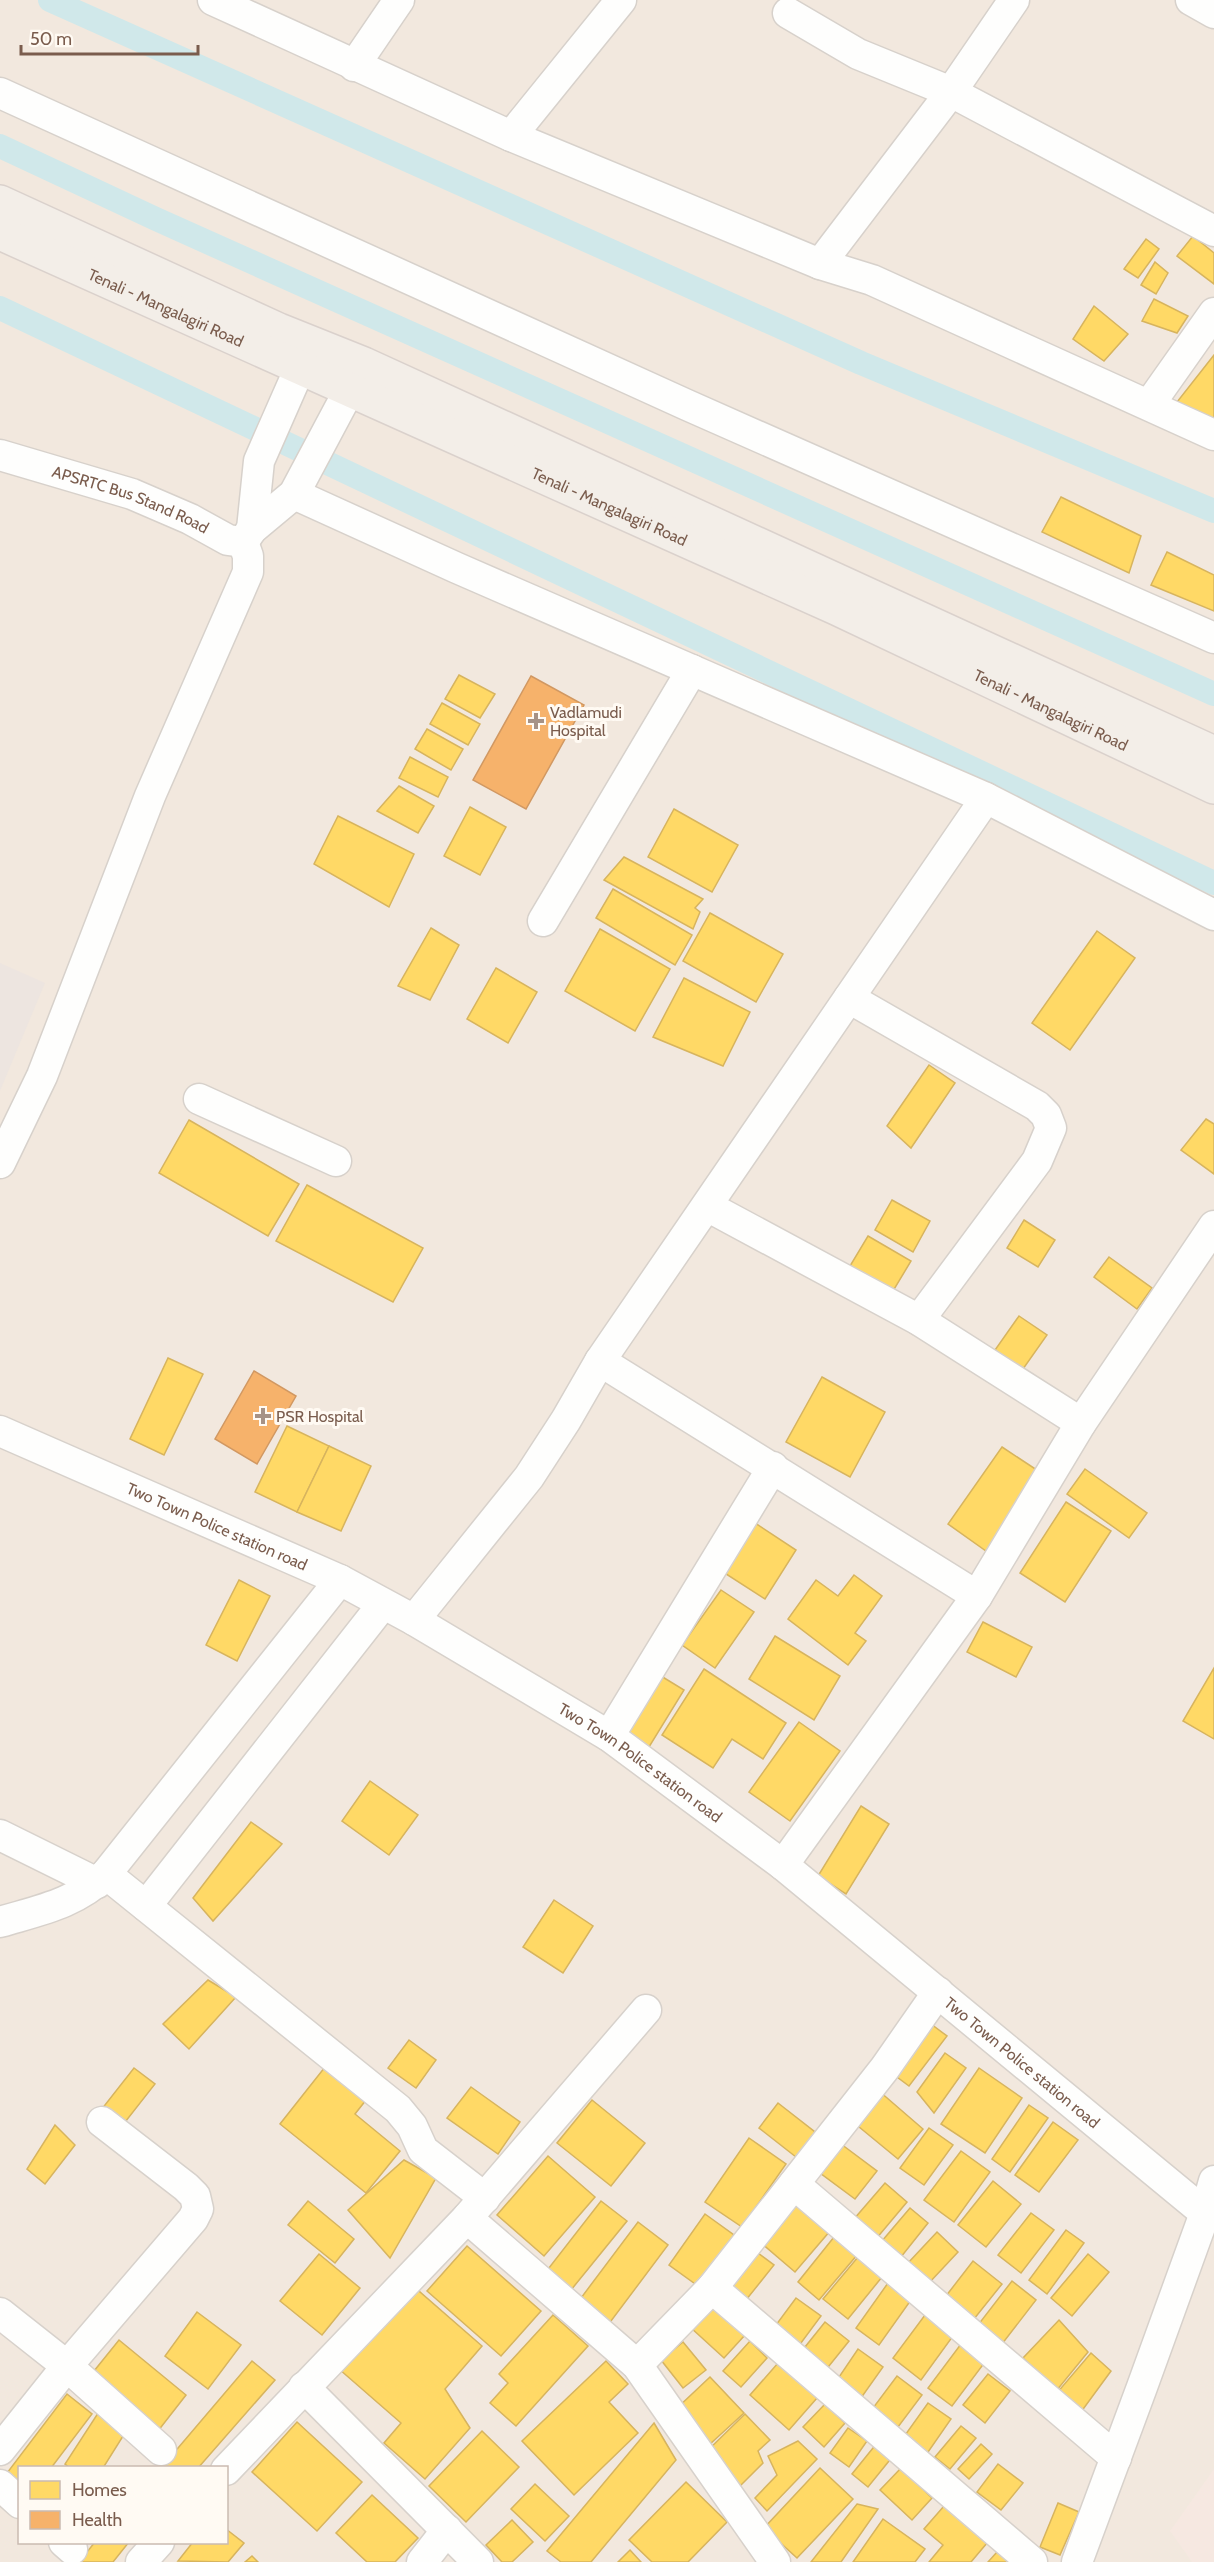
<svg xmlns="http://www.w3.org/2000/svg" width="1214" height="2562" font-family="Cabin,sans-serif">
<style>
.residential{fill:#f2e8de;fill-rule:evenodd}
.commercial{fill:#f6e8e1}
.industrial{fill:#ede5e0}
.homes{fill:#ffd966;stroke:#d7b45e;stroke-width:1.5}
.health{fill:#f6b26b;stroke:#d19862;stroke-width:1.5}
.lines{fill:none;stroke-linecap:round;stroke-linejoin:round}
.canal{stroke:#d0e8ea;stroke-width:24}
.minor-casing{stroke:#d7d1cb;stroke-width:33}
.major-casing{stroke:#dad1cc;stroke-width:36}
.minor{stroke:#fefefd;stroke-width:30}
.major{stroke:#f3eee8;stroke-width:33}
.poi-dot{fill:#a69286;stroke:#fffaf3;stroke-width:2}
.labels{text-anchor:middle;stroke-width:6;stroke-linejoin:round;paint-order:stroke}
.street-label{font-size:16px;fill:#7a5c4d;stroke:#fffaf3}
.poi-label{font-size:16px;fill:#7a5c4d;stroke:#fffaf3;text-anchor:start}
</style>
<rect width="100%" height="100%" fill="#f9f5f0"/>
<path class="residential" d="M0,0H1214V2562H0ZM20,2468H226V2542H20Z"/>
<polygon class="commercial" points="1214,2469 1214,2562 1192,2562 1170,2531"/>
<polygon class="industrial" points="0,963 45,983 0,1091"/>
<g class="homes">
<polygon points="1193,236 1214,253 1214,284 1177,256"/>
<polygon points="1146,239 1159,249 1138,278 1124,269"/>
<polygon points="1155,262 1168,273 1156,294 1141,285"/>
<polygon points="1154,299 1188,316 1177,333 1142,321"/>
<polygon points="1094,306 1128,334 1104,361 1073,339"/>
<polygon points="1214,355 1214,427 1177,402"/>
<polygon points="1061,497 1141,536 1129,573 1042,532"/>
<polygon points="1167,552 1214,575 1214,611 1151,585"/>
<polygon points="459,675 495,694 480,718 445,699"/>
<polygon points="442,703 480,724 468,745 430,724"/>
<polygon points="427,729 463,749 451,770 415,749"/>
<polygon points="410,757 448,777 438,797 399,778"/>
<polygon points="399,786 434,806 418,833 377,811"/>
<polygon points="470,807 506,827 480,875 444,856"/>
<polygon points="674,809 738,845 712,892 648,857"/>
<polygon points="338,816 414,854 389,907 314,864"/>
<polygon points="624,857 703,899 695,908 700,912 693,929 604,880"/>
<polygon points="613,889 692,935 675,965 596,918"/>
<polygon points="710,913 783,954 756,1002 683,961"/>
<polygon points="431,928 459,945 430,1000 398,986"/>
<polygon points="600,929 670,969 635,1031 565,991"/>
<polygon points="1097,931 1135,958 1070,1050 1032,1023"/>
<polygon points="496,968 537,992 508,1043 467,1019"/>
<polygon points="684,978 750,1012 723,1066 653,1037"/>
<polygon points="929,1065 955,1083 911,1148 887,1126"/>
<polygon points="1206,1119 1214,1124 1214,1174 1181,1150"/>
<polygon points="189,1120 299,1184 268,1236 159,1173"/>
<polygon points="307,1185 423,1248 393,1302 276,1241"/>
<polygon points="892,1200 930,1221 913,1252 875,1230"/>
<polygon points="1024,1220 1055,1240 1038,1267 1007,1248"/>
<polygon points="868,1236 911,1261 890,1296 847,1271"/>
<polygon points="1109,1257 1152,1288 1137,1309 1094,1277"/>
<polygon points="1019,1316 1047,1335 1023,1369 995,1350"/>
<polygon points="168,1358 203,1374 164,1455 130,1439"/>
<polygon points="822,1377 885,1412 850,1477 786,1442"/>
<polygon points="287,1426 329,1446 297,1512 255,1492"/>
<polygon points="329,1446 371,1466 341,1531 297,1512"/>
<polygon points="1002,1447 1046,1476 993,1556 948,1524"/>
<polygon points="1085,1469 1147,1513 1129,1538 1067,1494"/>
<polygon points="1066,1502 1111,1531 1065,1602 1020,1573"/>
<polygon points="755,1523 796,1550 765,1599 723,1572"/>
<polygon points="854,1575 882,1596 855,1633 866,1641 848,1665 788,1619 816,1580 838,1596"/>
<polygon points="239,1580 270,1596 237,1661 206,1645"/>
<polygon points="721,1590 754,1612 715,1668 682,1645"/>
<polygon points="983,1622 1032,1647 1016,1677 967,1652"/>
<polygon points="775,1636 840,1676 814,1720 749,1679"/>
<polygon points="1214,1668 1214,1739 1183,1721"/>
<polygon points="704,1669 786,1723 763,1759 732,1739 713,1768 662,1735"/>
<polygon points="661,1676 684,1690 649,1747 625,1733"/>
<polygon points="799,1722 840,1751 790,1821 749,1792"/>
<polygon points="370,1781 418,1815 389,1855 342,1821"/>
<polygon points="861,1806 889,1824 846,1894 818,1876"/>
<polygon points="251,1822 282,1844 213,1921 193,1898"/>
<polygon points="554,1900 593,1926 563,1973 523,1947"/>
<polygon points="208,1980 236,1997 189,2049 163,2024"/>
<polygon points="923,2018 947,2036 909,2086 885,2068"/>
<polygon points="409,2040 436,2060 416,2088 388,2068"/>
<polygon points="945,2053 966,2068 934,2113 917,2092"/>
<polygon points="325,2067 366,2100 355,2114 400,2151 366,2193 280,2124"/>
<polygon points="134,2068 155,2084 122,2126 101,2110"/>
<polygon points="979,2068 1022,2098 985,2153 941,2124"/>
<polygon points="471,2087 520,2122 498,2154 447,2118"/>
<polygon points="879,2091 923,2129 898,2159 853,2122"/>
<polygon points="592,2100 645,2143 611,2186 557,2143"/>
<polygon points="778,2103 815,2132 796,2157 759,2128"/>
<polygon points="1029,2105 1048,2118 1010,2172 992,2159"/>
<polygon points="1053,2122 1078,2140 1039,2192 1015,2175"/>
<polygon points="55,2125 75,2145 45,2184 27,2169"/>
<polygon points="929,2128 953,2145 924,2185 900,2168"/>
<polygon points="749,2138 786,2164 742,2227 705,2202"/>
<polygon points="837,2141 877,2171 855,2199 816,2170"/>
<polygon points="961,2151 990,2172 954,2222 924,2200"/>
<polygon points="548,2156 595,2197 544,2256 497,2215"/>
<polygon points="404,2160 436,2178 390,2258 348,2210"/>
<polygon points="993,2181 1021,2204 986,2247 958,2225"/>
<polygon points="885,2183 907,2202 876,2239 854,2219"/>
<polygon points="308,2201 354,2239 335,2263 288,2225"/>
<polygon points="601,2201 627,2221 571,2290 545,2273"/>
<polygon points="796,2202 830,2231 795,2272 761,2243"/>
<polygon points="910,2208 928,2223 901,2257 882,2241"/>
<polygon points="1031,2213 1054,2230 1021,2273 998,2255"/>
<polygon points="705,2214 734,2235 698,2286 669,2265"/>
<polygon points="638,2222 668,2245 608,2325 578,2302"/>
<polygon points="1066,2230 1084,2243 1047,2294 1029,2280"/>
<polygon points="937,2232 958,2252 929,2283 908,2263"/>
<polygon points="834,2237 857,2255 819,2300 798,2282"/>
<polygon points="467,2246 541,2311 501,2356 427,2291"/>
<polygon points="754,2250 774,2265 746,2300 726,2285"/>
<polygon points="319,2254 360,2288 322,2335 280,2301"/>
<polygon points="1088,2254 1109,2272 1072,2316 1051,2298"/>
<polygon points="858,2257 882,2277 848,2319 823,2299"/>
<polygon points="973,2261 1002,2284 974,2319 946,2296"/>
<polygon points="1012,2281 1036,2300 1002,2344 978,2325"/>
<polygon points="888,2283 911,2300 879,2345 856,2328"/>
<polygon points="412,2285 482,2346 445,2389 470,2428 425,2479 384,2443 401,2423 339,2369"/>
<polygon points="796,2298 821,2316 798,2347 773,2329"/>
<polygon points="711,2304 745,2335 724,2358 690,2327"/>
<polygon points="197,2312 241,2345 208,2389 165,2356"/>
<polygon points="553,2315 588,2346 516,2426 490,2403 508,2383 499,2374"/>
<polygon points="925,2315 953,2336 921,2380 893,2358"/>
<polygon points="1059,2320 1088,2352 1057,2390 1023,2358"/>
<polygon points="825,2322 849,2341 825,2371 801,2352"/>
<polygon points="119,2340 186,2395 158,2431 90,2376"/>
<polygon points="750,2341 767,2358 741,2387 723,2371"/>
<polygon points="683,2342 706,2370 683,2388 661,2360"/>
<polygon points="961,2344 985,2362 952,2406 928,2388"/>
<polygon points="858,2349 883,2367 861,2398 837,2380"/>
<polygon points="1091,2353 1111,2371 1081,2412 1056,2394"/>
<polygon points="252,2361 275,2380 198,2468 161,2468"/>
<polygon points="606,2361 628,2384 609,2402 638,2433 574,2495 522,2441"/>
<polygon points="778,2363 817,2398 789,2430 750,2395"/>
<polygon points="988,2374 1010,2391 985,2423 963,2405"/>
<polygon points="897,2376 922,2395 898,2427 873,2408"/>
<polygon points="710,2377 744,2413 709,2445 675,2410"/>
<polygon points="67,2394 92,2414 51,2468 20,2468 20,2483 7,2473"/>
<polygon points="928,2403 951,2419 926,2455 903,2438"/>
<polygon points="825,2404 845,2423 824,2447 803,2427"/>
<polygon points="102,2407 130,2425 103,2468 70,2468 65,2464"/>
<polygon points="745,2414 770,2440 758,2451 763,2463 736,2490 702,2456"/>
<polygon points="297,2422 362,2482 317,2531 252,2472"/>
<polygon points="654,2423 676,2460 591,2562 561,2562 547,2551"/>
<polygon points="961,2426 976,2438 950,2469 935,2457"/>
<polygon points="848,2428 867,2441 849,2467 830,2453"/>
<polygon points="482,2431 519,2467 466,2522 429,2486"/>
<polygon points="798,2441 817,2459 767,2511 755,2498 777,2475 768,2456"/>
<polygon points="877,2443 893,2456 868,2487 852,2474"/>
<polygon points="981,2444 992,2454 969,2479 958,2469"/>
<polygon points="998,2464 1023,2483 1001,2510 977,2492"/>
<polygon points="820,2468 853,2499 797,2558 764,2528"/>
<polygon points="901,2468 932,2498 912,2520 880,2490"/>
<polygon points="686,2482 727,2522 688,2562 652,2562 629,2540"/>
<polygon points="535,2484 569,2516 545,2541 511,2509"/>
<polygon points="372,2495 418,2538 395,2562 367,2562 336,2533"/>
<polygon points="1058,2503 1079,2512 1060,2555 1040,2547"/>
<polygon points="857,2504 878,2509 841,2562 811,2562"/>
<polygon points="944,2506 987,2543 971,2562 929,2562 943,2545 924,2529"/>
<polygon points="883,2519 925,2549 915,2562 853,2562"/>
<polygon points="512,2520 533,2542 512,2562 502,2562 486,2545"/>
<polygon points="226,2529 244,2543 228,2562 178,2561 193,2542 226,2542"/>
<polygon points="95,2542 129,2542 113,2562 79,2562"/>
<polygon points="630,2550 641,2562 618,2562"/>
<polygon points="997,2552 1009,2562 988,2562"/>
<polygon points="252,2556 258,2562 245,2562"/>
</g>
<g class="health">
<polygon points="531,676 584,705 526,809 473,780"/>
<polygon points="254,1371 296,1396 257,1464 215,1439"/>
</g>
<g class="lines">
<g class="canal">
<polyline points="50,0 861,363 1214,511"/>
<polyline points="0,146 156,219 1214,694"/>
<polyline points="0,308 1214,883"/>
</g>
<g class="minor-casing">
<g id="minor">
<polyline points="213,0 511,136 820,264 872,280 1214,435"/>
<polyline points="1191,0 1214,13"/>
<polyline points="788,13 858,54 951,92 1214,231"/>
<polyline points="354,66 399,0"/>
<polyline points="0,93 687,405 1214,638"/>
<polyline points="511,136 621,0"/>
<polyline points="820,264 951,92 1014,0"/>
<polyline points="1149,405 1214,313"/>
<path id="s1" d="M0,455L132,494L190,519L228,540L243,542L252,529L294,494L360,370"/>
<polyline points="294,494 457,568 986,798 1214,915"/>
<polyline points="252,529 259,461 310,345"/>
<polyline points="543,921 692,670"/>
<polyline points="849,998 1037,1106 1046,1115 1051,1128 1037,1161 919,1320"/>
<polyline points="199,1099 336,1161"/>
<polyline points="0,1163 42,1076 150,796 248,572 248,556 243,542"/>
<polyline points="707,1206 919,1320 1081,1423"/>
<polyline points="600,1361 977,1596"/>
<path id="s2" d="M0,1431L340,1580L414,1620L609,1736L783,1865L1205,2213"/>
<polyline points="414,1620 529,1477 566,1420 600,1361 986,798"/>
<polyline points="609,1736 773,1467"/>
<polyline points="0,1835 97,1883"/>
<polyline points="783,1865 977,1596 1081,1423 1214,1226"/>
<polyline points="106,1874 398,2109 412,2126 423,2150 485,2198"/>
<polyline points="146,1906 383,1604"/>
<path d="M0,1922C40,1910 75,1904 106,1874L340,1580"/>
<polyline points="794,2184 1116,2458"/>
<polyline points="467,2218 637,2365 775,2562"/>
<polyline points="712,2288 1032,2562"/>
<polyline points="0,2313 67,2366 161,2450"/>
<polyline points="637,2365 712,2288 885,2068 938,1992"/>
<polyline points="304,2387 478,2562"/>
<polyline points="0,2450 67,2366 193,2219 198,2209 195,2196 186,2187 102,2122"/>
<polyline points="226,2470 467,2218 646,2010"/>
<polyline points="0,2485 20,2503"/>
<polyline points="64,2542 72,2549"/>
<polyline points="141,2562 159,2542"/>
<polyline points="422,2562 447,2530"/>
<polyline points="1077,2562 1142,2387 1205,2213 1214,2181"/>
</g>
</g>
<g class="major-casing">
<g id="major">
<polyline points="0,202 279,330 364,364 1214,753"/>
<path id="s3" d="M0,233L836,608L1214,787"/>
</g>
</g>
<use href="#minor" class="minor"/>
<use href="#major" class="major"/>
</g>
<g class="poi-dot">
<path d="M533 712h6v6h6v6h-6v6h-6v-6h-6v-6h6z"/>
<path d="M260 1407h6v6h6v6h-6v6h-6v-6h-6v-6h6z"/>
</g>
<g class="labels">
<g class="street-label">
<text dy="6" stroke="none"><textPath href="#s3" startOffset="182">Tenali - Mangalagiri Road</textPath></text>
<text dy="6" stroke="none"><textPath href="#s1" startOffset="138">APSRTC Bus Stand Road</textPath></text>
<text dy="6" stroke="none"><textPath href="#s3" startOffset="668">Tenali - Mangalagiri Road</textPath></text>
<text dy="6" stroke="none"><textPath href="#s3" startOffset="1154">Tenali - Mangalagiri Road</textPath></text>
<text dy="6" stroke="none"><textPath href="#s2" startOffset="237">Two Town Police station road</textPath></text>
<text dy="6" stroke="none"><textPath href="#s2" startOffset="723">Two Town Police station road</textPath></text>
<text dy="6" stroke="none"><textPath href="#s2" startOffset="1209">Two Town Police station road</textPath></text>
</g>
<g class="poi-label">
<text x="550" y="718">Vadlamudi<tspan x="550" dy="18">Hospital</tspan></text>
<text x="276" y="1422">PSR Hospital</text>
</g>
</g>
<rect x="18" y="2466" width="210" height="78" fill="#fffaf3" stroke="#cabbb1" stroke-width="1.5"/>
<rect x="30" y="2481" width="30" height="18" fill="#ffd966" stroke="#cabbb1" stroke-width="1.5"/>
<text x="72" y="2496" font-size="18" fill="#7a5c4d">Homes</text>
<rect x="30" y="2511" width="30" height="18" fill="#f6b26b" stroke="#cabbb1" stroke-width="1.5"/>
<text x="72" y="2526" font-size="18" fill="#7a5c4d">Health</text>
<path d="M21 45v9h177v-9" fill="none" stroke="#7a5c4d" stroke-width="3"/>
<text x="30" y="45" font-size="18" fill="#7a5c4d" stroke="#fffaf3" stroke-width="4.5" paint-order="stroke">50 m</text>
</svg>
